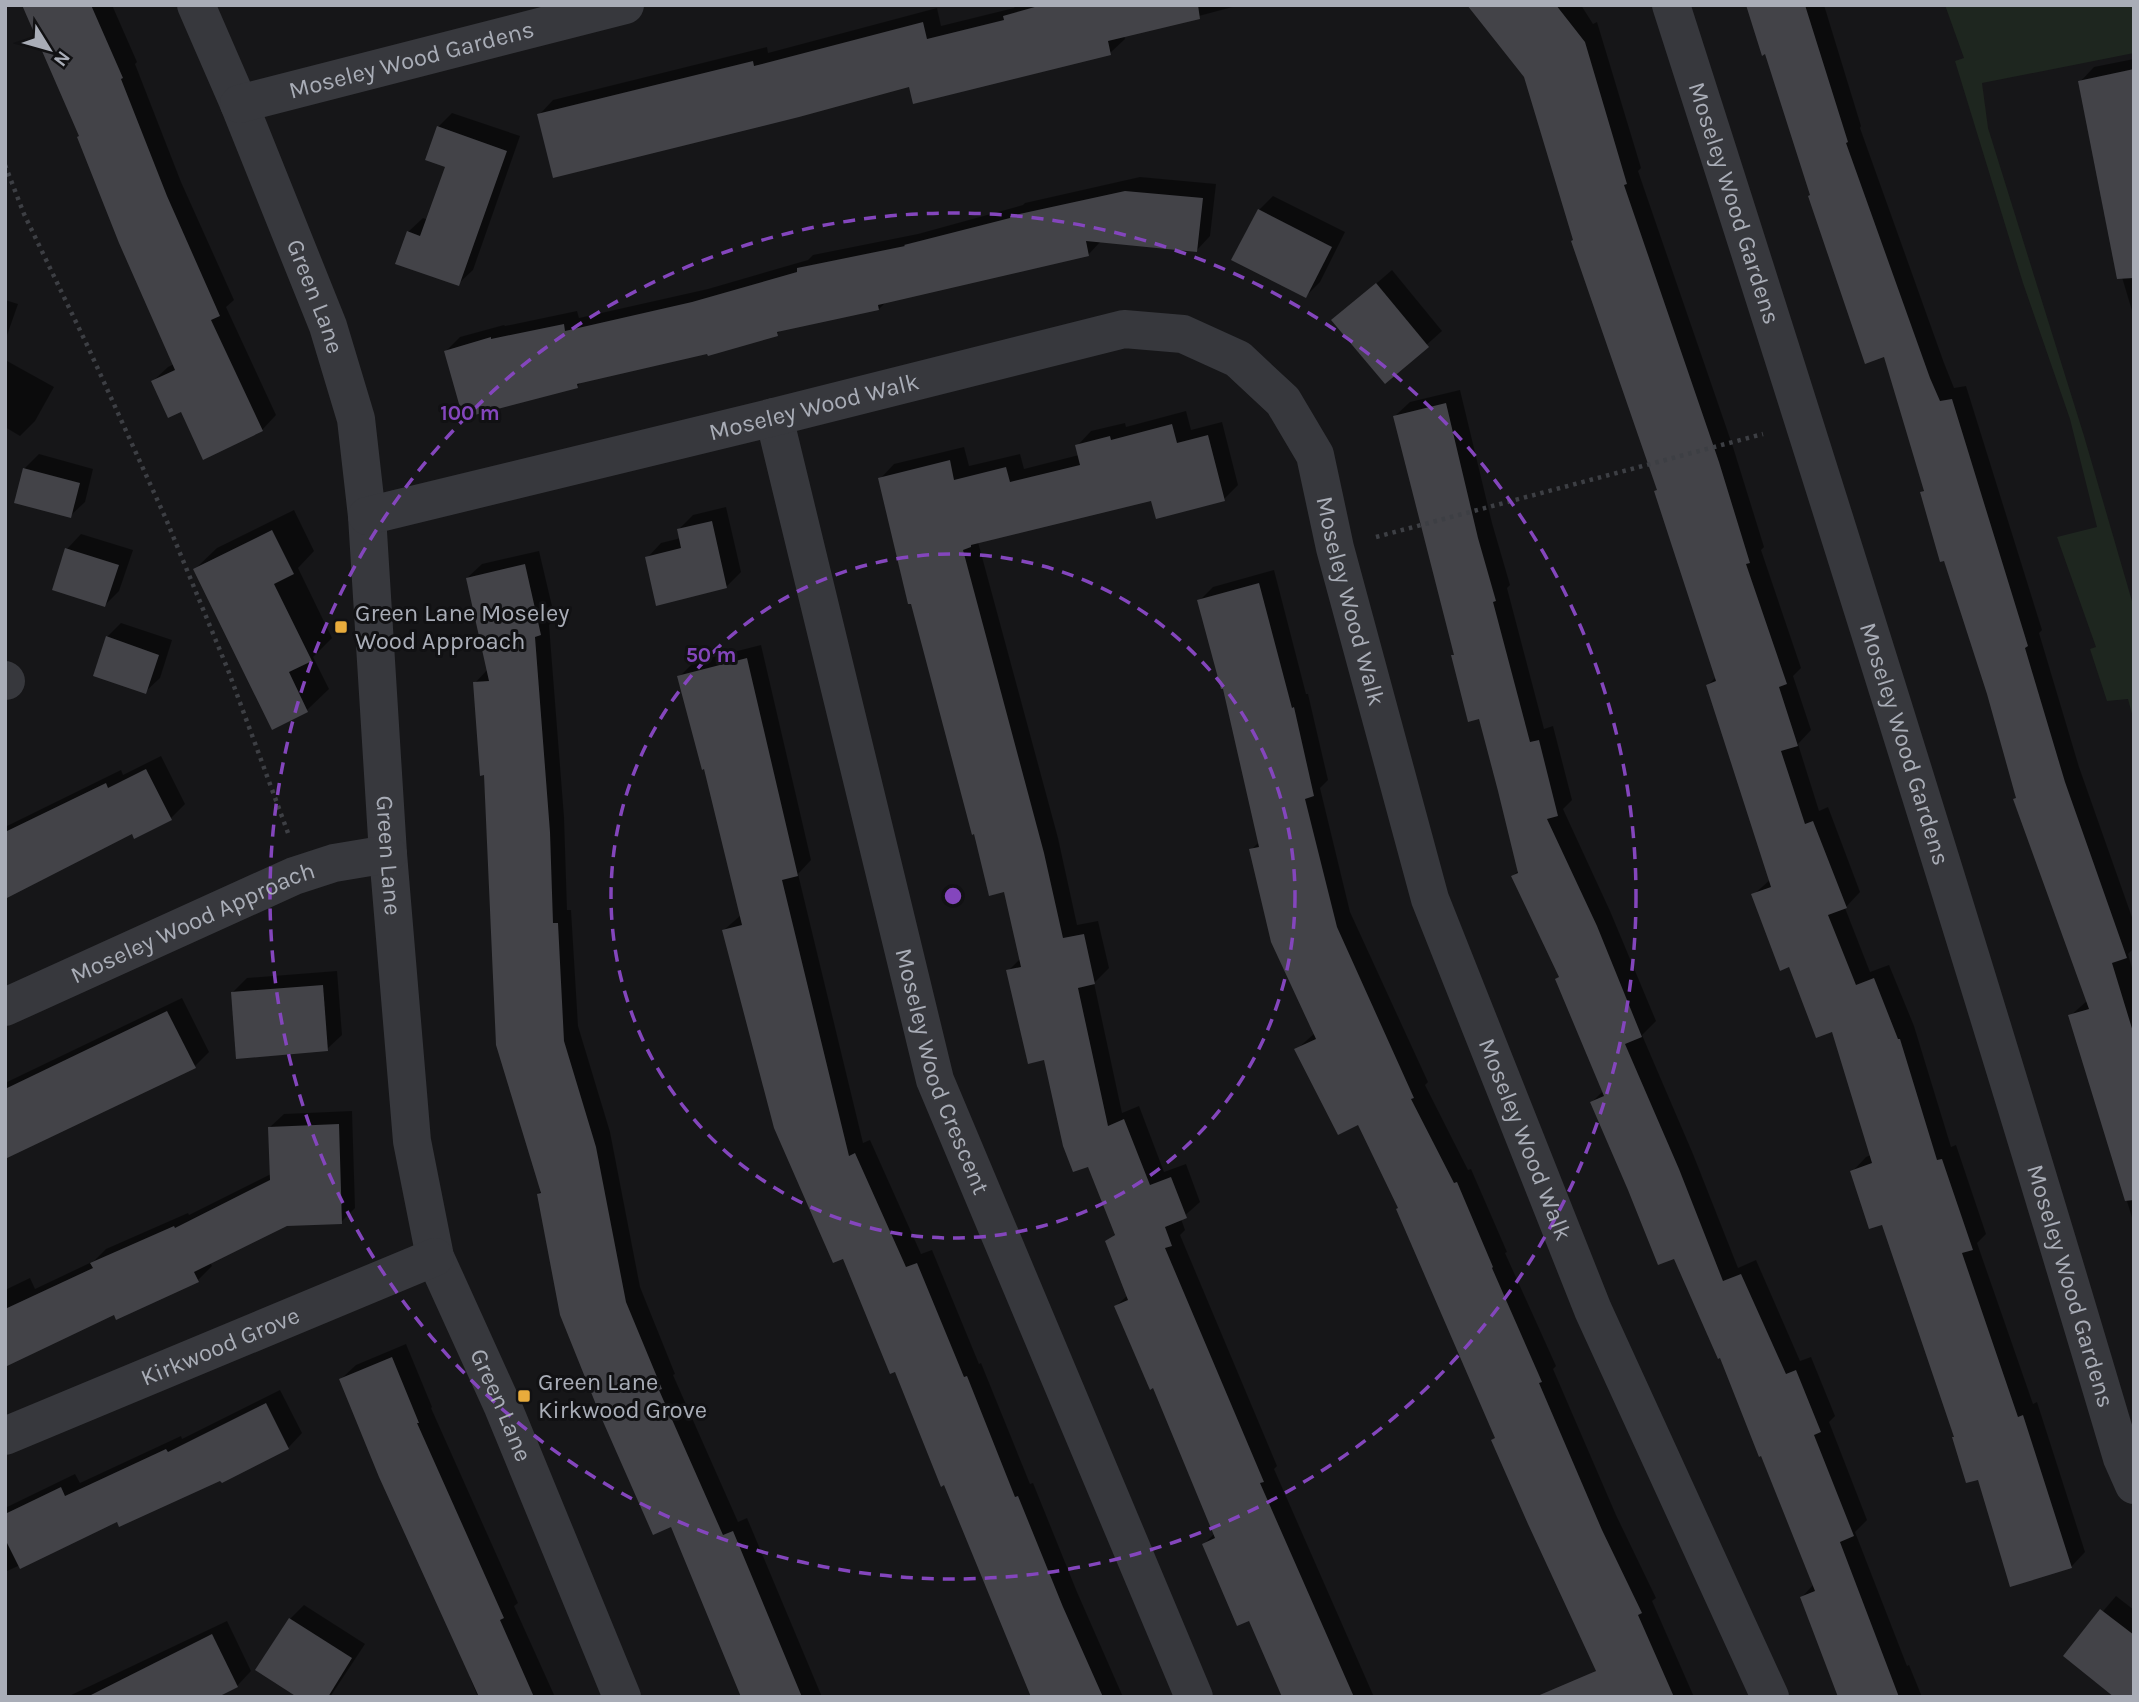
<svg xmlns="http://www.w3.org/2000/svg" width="2139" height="1702" font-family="Karla,sans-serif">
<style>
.green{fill:#1e261f}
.shadow{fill:#0007}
.building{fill:#434348}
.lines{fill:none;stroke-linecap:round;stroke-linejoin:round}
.path{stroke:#3d3f44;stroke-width:4.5;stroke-dasharray:3.5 5;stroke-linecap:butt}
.minor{stroke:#37383d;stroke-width:38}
.ring{fill:none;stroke:#8446bd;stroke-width:3.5;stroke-dasharray:12 9}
.poi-dot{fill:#e9ac3c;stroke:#111113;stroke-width:2.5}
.labels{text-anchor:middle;stroke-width:6;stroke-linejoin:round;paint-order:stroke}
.street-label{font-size:24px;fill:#a9adb7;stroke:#111113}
.poi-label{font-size:24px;fill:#a9adb7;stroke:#111113;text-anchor:start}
.centre{fill:#8446bd;stroke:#111113;stroke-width:3.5}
.ring-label{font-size:21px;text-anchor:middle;font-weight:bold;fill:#8446bd;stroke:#111113;stroke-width:6;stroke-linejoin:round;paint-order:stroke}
</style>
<rect width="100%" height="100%" fill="#161618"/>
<polygon class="green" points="1945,5 2134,5 2134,53 1982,83 1988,128 2084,436 2134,608 2134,721 2128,699 2107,701 2090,649 2096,647 2057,537 2097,527 2070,419 2023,283 1955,61 1964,58"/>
<g class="shadow">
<polygon points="26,5 112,5 137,62 135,64 181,182 234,300 226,307 276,415 262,430 182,410 153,381 168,367 174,364"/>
<polygon points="1016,5 1240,5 1124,36 1125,39 1110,53 910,85 539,115 553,100 767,47 768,53 937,8 941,26 1014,8"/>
<polygon points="1480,5 1581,5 1593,24 1597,22 1641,168 1638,171 1733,447 1764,547 1761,550 1801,668 1793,676 1811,730 1798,744 1819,811 1828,807 1860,892 1845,908 1870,972 1889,965 1914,1026 1951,1147 1956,1145 1986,1234 1977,1243 2033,1404 2037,1402 2085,1552 2071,1567 1979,1477 1956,1436 1883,1223 1852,1172 1866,1157 1871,1155 1833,1029 1790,965 1753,895 1771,879 1708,685 1716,677 1659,488 1575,239 1526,77"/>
<polygon points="1748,5 1824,5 1861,126 1860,128 1944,363 1954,388 1966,386 2042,630 2039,633 2079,767 2134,923 2134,948 2128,954 2134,975 2134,1224 2070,1016 2088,1000 2017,797 1988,694 1922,492 1925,489 1885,354 1811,195 1767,52"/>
<polygon points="2134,59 2133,314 2109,234 2080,82 2094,67"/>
<polygon points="452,113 520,136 473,270 458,284 408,232 423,218 428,220 447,166 438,127"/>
<polygon points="1140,177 1216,184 1210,236 1197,250 1101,241 1088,255 887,301 879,309 782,329 777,334 708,352 583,380 577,387 446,351 460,337 504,325 505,326 577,311 579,318 708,289 808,260 813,255 918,234 1023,205 1025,203"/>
<polygon points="1273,196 1345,232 1320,282 1306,296 1259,210"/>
<polygon points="1392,270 1442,331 1385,382 1334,320"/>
<polygon points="5,300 18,304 5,341"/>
<polygon points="7,361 54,387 35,421 20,436 5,427 5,363"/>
<polygon points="1460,390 1492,523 1510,585 1507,588 1544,729 1553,726 1572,800 1563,809 1610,911 1656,1021 1642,1035 1693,1154 1738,1268 1756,1260 1800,1361 1811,1357 1835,1416 1829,1422 1867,1520 1855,1532 1907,1666 1909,1665 1922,1697 1841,1697 1802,1597 1814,1584 1721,1356 1675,1257 1592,1102 1604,1090 1560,976 1513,876 1519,870 1480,717 1453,656 1456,653 1395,416 1410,402"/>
<polygon points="1186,411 1191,430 1222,422 1238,485 1224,499 1152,499 978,542 1058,838 1077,925 1098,921 1109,968 1094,983 1122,1113 1139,1106 1164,1172 1186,1164 1200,1202 1181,1219 1185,1230 1180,1235 1277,1466 1274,1469 1374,1697 1283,1697 1250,1618 1204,1544 1215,1533 1154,1386 1116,1306 1128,1295 1108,1242 1116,1233 1008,971 1021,958 1005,890 975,832 880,479 894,464 964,447 969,466 1020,454 1024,469 1079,455 1077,446 1091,431 1125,423 1126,427"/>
<polygon points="39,454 93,469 85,502 70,516 24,469"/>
<polygon points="726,507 741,572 726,587 647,558 661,543 681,538 679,529 693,515"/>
<polygon points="294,510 314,551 298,568 332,638 313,657 329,689 307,710 273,728 195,569 217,548"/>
<polygon points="81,534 133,550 119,591 105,605 67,549"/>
<polygon points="539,551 555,619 549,625 564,817 567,910 571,910 578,1026 610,1132 640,1287 675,1374 673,1375 738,1522 747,1518 822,1697 743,1697 538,1194 542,1190 475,683 488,669 467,578 482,564"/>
<polygon points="1274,570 1306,694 1308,694 1328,780 1320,788 1350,912 1428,1082 1425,1085 1468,1170 1471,1169 1507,1252 1505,1253 1556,1366 1553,1369 1616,1515 1656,1598 1652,1601 1694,1697 1605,1697 1594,1672 1597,1670 1400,1207 1359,1123 1297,1049 1315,1033 1251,850 1260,841 1224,687 1199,601 1213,587"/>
<polygon points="121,623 172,640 160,678 145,692 107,637"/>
<polygon points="761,645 811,860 798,874 863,1143 870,1140 921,1254 932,1250 979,1364 981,1363 1030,1484 1033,1483 1077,1592 1123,1697 1033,1697 724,930 741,915 706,767 679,677 694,662"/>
<polygon points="161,756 185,804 171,818 133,832 5,897 5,827 121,770 123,775"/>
<polygon points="337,971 342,1035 327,1049 232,993 247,978"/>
<polygon points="182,998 209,1052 195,1066 5,1157 5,1083"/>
<polygon points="352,1111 355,1208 341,1222 286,1224 210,1262 212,1266 198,1280 115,1313 5,1365 5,1290 30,1278 35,1289 94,1261 106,1249 188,1213 189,1215 271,1174 270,1127 284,1114"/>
<polygon points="406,1344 432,1407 431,1408 518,1603 514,1606 555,1697 478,1697 470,1678 472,1677 341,1379 356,1365"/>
<polygon points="280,1390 302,1433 288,1448 221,1478 118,1520 5,1572 5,1508 75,1474 80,1483 181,1436 182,1439"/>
<polygon points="2116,1596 2134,1610 2134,1697 2065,1656"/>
<polygon points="304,1605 365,1644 330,1697 300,1697 290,1619"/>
<polygon points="227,1621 251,1671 237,1686 214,1697 67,1697"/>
</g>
<g class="building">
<polygon points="22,5 91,5 123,78 121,79 167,196 220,316 211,320 263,431 203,460 181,412 168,418 151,381 175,370 119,243 77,137 79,136"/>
<polygon points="1042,5 1198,5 1200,19 1108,41 1111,55 913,104 909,87 799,117 553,178 537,114 753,61 754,66 923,22 927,39 1004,20 1003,16"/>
<polygon points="1467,5 1556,5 1585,42 1627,184 1624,185 1719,462 1750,563 1746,564 1787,684 1779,687 1798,746 1781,751 1805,824 1813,821 1847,908 1828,915 1856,985 1874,978 1898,1039 1900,1039 1937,1160 1942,1159 1973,1250 1962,1253 2018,1417 2023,1415 2072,1568 2010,1587 1978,1480 1966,1483 1952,1437 1954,1437 1882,1225 1869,1229 1850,1171 1872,1163 1832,1032 1816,1038 1789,967 1780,971 1751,894 1771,887 1706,685 1716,681 1654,491 1657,490 1571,241 1573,240 1524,77"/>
<polygon points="1746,5 1805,5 1848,142 1846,143 1930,378 1940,401 1952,399 2028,646 2025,648 2065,782 2127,958 2112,963 2134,1035 2134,1200 2125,1201 2068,1015 2089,1009 2013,799 2016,798 1987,694 1944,561 1940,562 1920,492 1924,491 1884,357 1865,364 1808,196 1810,195 1765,54 1762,56"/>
<polygon points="2134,69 2134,278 2117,279 2078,81"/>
<polygon points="437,126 507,151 459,286 395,264 407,231 420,236 445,167 425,160"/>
<polygon points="1125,191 1203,198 1197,252 1086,241 1089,256 878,305 879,310 777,332 778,336 708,356 707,354 577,384 578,388 463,418 444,351 491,337 491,339 564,324 565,331 692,302 797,272 797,268 905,246 904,245 1010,218 1010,216"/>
<polygon points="1258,209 1332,247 1306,298 1231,260"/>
<polygon points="1376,283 1429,347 1385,384 1331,320"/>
<polygon points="1446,403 1478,538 1496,601 1493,602 1530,742 1539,740 1558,816 1547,819 1597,926 1642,1037 1625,1044 1679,1169 1723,1281 1741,1274 1786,1374 1796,1370 1821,1432 1814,1435 1854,1536 1840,1542 1899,1697 1838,1697 1800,1597 1815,1591 1761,1456 1759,1457 1720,1358 1718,1359 1674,1259 1658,1265 1628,1190 1590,1102 1604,1096 1555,979 1559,977 1511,876 1518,873 1498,791 1479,719 1468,722 1451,655 1454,655 1393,416"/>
<polygon points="1172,424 1177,443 1208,435 1225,501 1156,519 1151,501 971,545 971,547 963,550 1044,853 1063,938 1084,934 1095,984 1078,988 1108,1126 1124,1119 1150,1185 1171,1177 1187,1218 1165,1227 1172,1246 1165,1248 1264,1482 1260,1483 1354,1697 1282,1697 1249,1621 1237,1626 1202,1544 1215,1538 1153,1388 1150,1390 1114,1306 1128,1300 1105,1241 1115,1235 1088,1167 1073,1172 1063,1146 1044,1060 1028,1064 1006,970 1021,967 1004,892 989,896 974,834 972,835 911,604 908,604 878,478 950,460 954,480 1006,467 1010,482 1080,465 1075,445 1110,436 1111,440"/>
<polygon points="23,468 80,483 71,518 14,503"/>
<polygon points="712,521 727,588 656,606 645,557 681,548 677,529"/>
<polygon points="272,530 294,574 274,584 312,661 289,672 308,712 272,730 193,569"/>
<polygon points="65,548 119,565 105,607 52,590"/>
<polygon points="525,564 541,635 535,637 550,832 553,923 558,923 564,1041 596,1147 626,1302 662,1389 659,1390 723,1535 733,1531 802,1697 741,1697 671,1527 653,1535 601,1417 560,1315 537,1194 541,1193 496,1045 484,775 480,776 473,682 489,681 466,578"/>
<polygon points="1259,583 1292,708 1294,707 1314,796 1305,799 1337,927 1414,1098 1411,1099 1454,1183 1457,1182 1493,1267 1492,1268 1542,1382 1539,1383 1602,1530 1642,1613 1638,1615 1674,1697 1535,1697 1596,1671 1528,1524 1491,1440 1495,1438 1396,1209 1398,1208 1358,1125 1338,1135 1294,1049 1316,1039 1271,942 1249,849 1259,847 1223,689 1221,689 1197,600"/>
<polygon points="106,636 159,655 146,694 93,676"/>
<polygon points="747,658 798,876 782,880 849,1156 855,1153 906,1267 917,1263 964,1377 967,1376 1015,1497 1018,1496 1063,1607 1103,1697 1031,1697 944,1485 941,1487 895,1372 890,1374 843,1259 833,1263 774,1128 722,930 742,925 704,769 702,770 677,676"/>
<polygon points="146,769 172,820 134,839 132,834 5,899 5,832 106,783 108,788"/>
<polygon points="323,985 328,1051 236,1059 231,992"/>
<polygon points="167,1011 196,1068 5,1159 5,1089"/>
<polygon points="339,1124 342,1224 287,1226 194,1272 199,1282 116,1320 114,1315 5,1367 5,1309 93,1268 90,1263 174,1226 175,1228 270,1180 268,1127"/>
<polygon points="392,1357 419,1423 417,1423 504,1618 500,1620 534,1697 479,1697 379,1477 339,1379"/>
<polygon points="266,1403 289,1449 222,1483 220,1481 119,1527 117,1522 20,1569 5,1539 5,1514 61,1487 65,1496 166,1449 168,1452"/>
<polygon points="2100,1609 2134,1635 2134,1697 2114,1697 2063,1656"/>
<polygon points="289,1618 352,1658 328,1697 297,1697 255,1670"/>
<polygon points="212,1634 238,1687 218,1697 87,1697"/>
</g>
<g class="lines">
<g class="path">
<polyline points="5,165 24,214 88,347 166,519 228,670 288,833"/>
<polyline points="1376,537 1763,434"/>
</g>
<g class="minor">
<path id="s1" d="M196,5L239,104L328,326L356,419L367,516L388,854L412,1141L435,1257L503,1407L622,1697"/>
<path id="s2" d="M1671,5C1826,488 1978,972 2122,1458L2134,1485"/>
<path id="s3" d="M239,104L625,5"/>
<path id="s4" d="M774,417L935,1080L1194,1697"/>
<path id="s5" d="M367,516L774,417L1124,329L1183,334L1238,359L1283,401L1315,455L1335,548L1430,899L1593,1310L1770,1697"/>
<polyline points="5,680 6,681"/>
<path id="s6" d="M5,1007L294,876L334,863L388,854"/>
<path id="s7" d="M5,1436L435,1257"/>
</g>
</g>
<g class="ring">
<circle cx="953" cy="896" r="342"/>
<circle cx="953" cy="896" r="683"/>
</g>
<g class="poi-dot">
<rect x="334" y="620" width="14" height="14" rx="3.5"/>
<rect x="517" y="1389" width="14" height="14" rx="3.5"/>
</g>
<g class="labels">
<g class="street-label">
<text dy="8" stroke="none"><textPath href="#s3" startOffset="178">Moseley Wood Gardens</textPath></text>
<text dy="8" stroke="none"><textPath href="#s2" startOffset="208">Moseley Wood Gardens</textPath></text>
<text dy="8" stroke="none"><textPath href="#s1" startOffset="315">Green Lane</textPath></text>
<text dy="8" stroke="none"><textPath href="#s5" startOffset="460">Moseley Wood Walk</textPath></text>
<text dy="8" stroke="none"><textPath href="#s5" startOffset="1174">Moseley Wood Walk</textPath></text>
<text dy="8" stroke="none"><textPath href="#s2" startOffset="775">Moseley Wood Gardens</textPath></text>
<text dy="8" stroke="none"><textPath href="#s1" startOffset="882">Green Lane</textPath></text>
<text dy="8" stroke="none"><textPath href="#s6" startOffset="206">Moseley Wood Approach</textPath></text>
<text dy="8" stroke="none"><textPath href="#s4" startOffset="676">Moseley Wood Crescent</textPath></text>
<text dy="8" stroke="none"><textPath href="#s5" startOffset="1741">Moseley Wood Walk</textPath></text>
<text dy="8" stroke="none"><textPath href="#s2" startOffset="1342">Moseley Wood Gardens</textPath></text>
<text dy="8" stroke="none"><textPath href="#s7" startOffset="233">Kirkwood Grove</textPath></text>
<text dy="8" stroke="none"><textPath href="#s1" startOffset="1449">Green Lane</textPath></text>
</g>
<g class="poi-label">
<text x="355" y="621">Green Lane Moseley<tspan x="355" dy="28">Wood Approach</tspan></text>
<text x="538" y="1390">Green Lane<tspan x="538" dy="28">Kirkwood Grove</tspan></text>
</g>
</g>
<circle cx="953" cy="896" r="10" class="centre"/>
<g class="ring-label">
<text x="470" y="420">100 m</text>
<text x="711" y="662">50 m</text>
</g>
<rect width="2139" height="1702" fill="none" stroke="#a9adb7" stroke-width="14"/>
<g transform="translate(49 49) rotate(127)" stroke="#111113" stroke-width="5" paint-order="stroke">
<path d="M0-5L12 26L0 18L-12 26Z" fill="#a9adb7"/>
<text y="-10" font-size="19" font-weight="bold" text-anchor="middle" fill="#a9adb7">N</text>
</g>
</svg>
